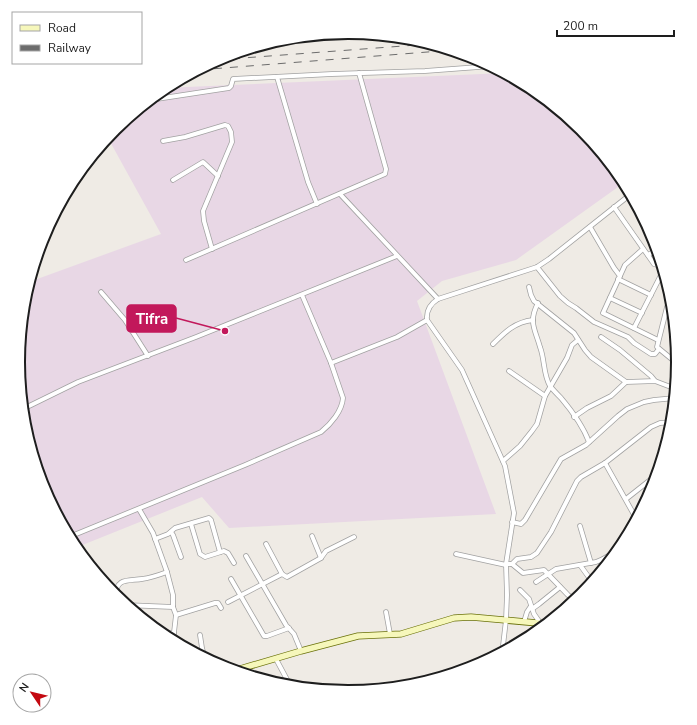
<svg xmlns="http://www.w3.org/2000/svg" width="697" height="725" font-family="'Nunito Sans',sans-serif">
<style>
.industrial{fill:#e8d7e5}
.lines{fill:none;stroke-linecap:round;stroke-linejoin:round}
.street-casing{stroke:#a2a2a2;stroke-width:5.5}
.secondary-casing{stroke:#6a710a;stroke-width:7}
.street{stroke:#fff;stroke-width:4}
.secondary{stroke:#f6f7bb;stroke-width:5.5}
.rail{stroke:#6c6c6c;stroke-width:1;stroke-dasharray:8 8;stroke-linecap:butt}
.rim{fill:none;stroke:#1e1e1e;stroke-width:2}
.leader{fill:none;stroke:#c2185b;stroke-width:1.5}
.callout-dot{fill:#c2185b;stroke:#fff;stroke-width:1.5}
.callout{fill:#c2185b;stroke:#c2185b;stroke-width:1.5}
.callout-label{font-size:15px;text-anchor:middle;font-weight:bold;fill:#fff}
</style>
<rect width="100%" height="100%" fill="#efebe5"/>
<polygon class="industrial" points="505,73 532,88 582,129 625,182 516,260 442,281 417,301 496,514 229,528 202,497 75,548 43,489 25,430 18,362 24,298 29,282 161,234 108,138 115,129 164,88"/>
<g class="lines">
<g class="street-casing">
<g id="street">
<polyline points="355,36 361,33"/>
<polyline points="277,77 308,182 317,204"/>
<polyline points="150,100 229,88 231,86 233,79 332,74 425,71 492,66"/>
<polyline points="163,141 185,137 225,125 228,126 231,132 232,142 203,211 204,221 212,249"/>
<polyline points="173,180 203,162 218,176"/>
<polyline points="340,194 438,299"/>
<polyline points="614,207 654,264 657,265 662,262"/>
<polyline points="590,227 614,268 620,276"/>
<polyline points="643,249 625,265 603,313 658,340"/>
<polyline points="648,255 658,249"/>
<polyline points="186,260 385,174 386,169 359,73"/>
<polyline points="537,267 560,296 568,303 576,308 594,322 628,337 634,343 651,354 655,354 659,349"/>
<polyline points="618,279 651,295"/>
<polyline points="529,287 531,295 534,301 574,333 585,350 591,357 626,382 655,381 676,389"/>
<polyline points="101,292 125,320 148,356"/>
<polyline points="672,296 667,307 657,347 679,365"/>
<polyline points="610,298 642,313"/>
<path d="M538,303C528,322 535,329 540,347C545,360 543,374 550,386C553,390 557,394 561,398C572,411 583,426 589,442"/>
<polyline points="634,328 661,275"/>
<polyline points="601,337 620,350 651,376 655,381"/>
<path d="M493,344C505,332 515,322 533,320"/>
<polyline points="331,363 397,337 427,320"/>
<polyline points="509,371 545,396"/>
<polyline points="23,409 78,382 196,337 397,256"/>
<polyline points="574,417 587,408 611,396 626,382"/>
<polyline points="503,461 520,446 532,431 537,424 545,396 567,358 572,345 578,340"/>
<polyline points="605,463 637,520"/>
<polyline points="626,499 659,473"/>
<polyline points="139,509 153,533 167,572 173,595 173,607 176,615 173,641"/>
<polyline points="512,522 521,524 525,520 561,459 586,445 618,416 627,409 644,402 654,400 675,398"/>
<polyline points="191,524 200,554 205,557 224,551 228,553 234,563"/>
<polyline points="580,526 591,563"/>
<polyline points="171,532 173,535 181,557"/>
<polyline points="312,536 321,558"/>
<path d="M69,537L245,465L321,432C331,424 342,411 343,398L331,363L302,295"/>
<polyline points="155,539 168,534 175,528 209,518 211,520 220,552"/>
<polyline points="266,544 282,574"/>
<polyline points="456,554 506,565"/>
<polyline points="246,556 286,625 294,634 301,651"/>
<polyline points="603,559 608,565"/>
<polyline points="506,564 512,564 517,559 531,557 537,553 551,532 577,481 581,477 605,463 651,427 660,423 673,422"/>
<polyline points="512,564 523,573 544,570 568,595 576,601"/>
<polyline points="580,565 593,583"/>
<polyline points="231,579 264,636 267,636 289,628"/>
<polyline points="536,582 556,569 596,562 603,559 622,548"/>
<polyline points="520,590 529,599 534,614 541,624 540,630"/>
<path d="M116,597C115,577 129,581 142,579C150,578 159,575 167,572"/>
<polyline points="228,602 282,574 287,577 321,558 326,551 354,537"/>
<polyline points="125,605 173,607"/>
<polyline points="532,609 539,604 560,587"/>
<polyline points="386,612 390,634"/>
<polyline points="176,615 215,603 218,603 221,608"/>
<polyline points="524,622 527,612 531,606"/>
<polyline points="159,632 174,633"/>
<polyline points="200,635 202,648 205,659"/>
<path d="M502,654L506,620L507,595L506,564L514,513L505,466L462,370L427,320C426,310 430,304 438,299L537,267L549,259L631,194"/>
<polyline points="276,659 291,687"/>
</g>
</g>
<g class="secondary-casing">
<polyline id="secondary" points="233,671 301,651 358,636 401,634 454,618 471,617 548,624"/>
</g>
<use href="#street" class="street"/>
<use href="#secondary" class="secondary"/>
<g class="rail">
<polyline points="216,60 430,44"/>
<polyline points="198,70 453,50"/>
</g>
</g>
<path d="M0 0H697V725H0ZM25 362a323 323 0 1 1 646 0a323 323 0 1 1-646 0Z" fill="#fff" fill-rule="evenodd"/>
<path class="rim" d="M25 362a323 323 0 1 1 646 0a323 323 0 1 1-646 0Z"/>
<path class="leader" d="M225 331L176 318"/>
<circle class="callout-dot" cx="225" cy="331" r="4"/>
<rect class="callout" x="127" y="305" width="49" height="27" rx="4"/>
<g class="callout-label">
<text x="152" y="324">Tifra</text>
</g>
<rect x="12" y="12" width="130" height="52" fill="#ffffff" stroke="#a5a5a5"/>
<rect x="20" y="25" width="20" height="6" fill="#f6f7bb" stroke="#a5a5a5"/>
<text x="48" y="32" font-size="12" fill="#1e1e1e">Road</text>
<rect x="20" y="45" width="20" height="6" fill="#6c6c6c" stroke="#a5a5a5"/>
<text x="48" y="52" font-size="12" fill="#1e1e1e">Railway</text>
<g transform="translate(32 693) rotate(305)"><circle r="19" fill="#ffffff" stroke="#a5a5a5"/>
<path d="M0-3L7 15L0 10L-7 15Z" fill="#c40911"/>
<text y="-6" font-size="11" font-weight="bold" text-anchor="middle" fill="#1e1e1e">N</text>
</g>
<path d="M557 30v6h117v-6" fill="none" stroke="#1e1e1e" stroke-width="2"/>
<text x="563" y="30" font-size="12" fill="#1e1e1e" stroke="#ffffff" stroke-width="3" paint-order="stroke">200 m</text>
</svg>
